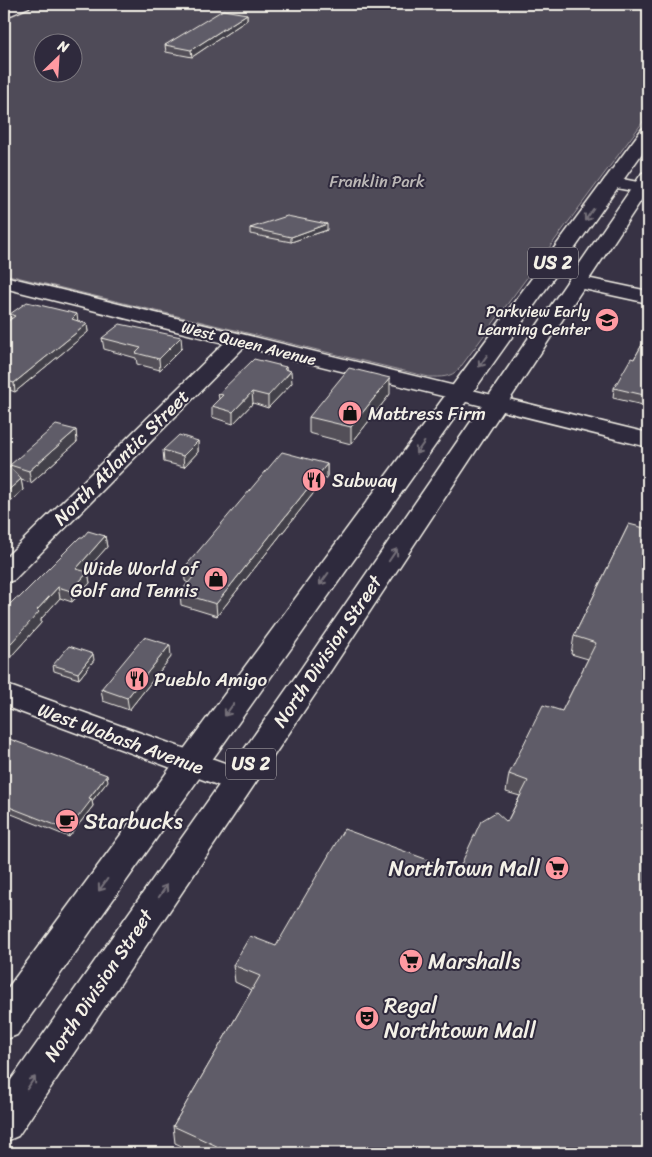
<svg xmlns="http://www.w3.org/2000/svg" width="652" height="1157" font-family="Sriracha,sans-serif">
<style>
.green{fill:#504b59;stroke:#a29ea0;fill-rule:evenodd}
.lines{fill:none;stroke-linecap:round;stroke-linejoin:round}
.minor-casing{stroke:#f4f1e8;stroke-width:3}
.major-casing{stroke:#f4f1e8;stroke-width:3}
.minor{fill:#2f2a3d;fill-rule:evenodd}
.major{fill:#2f2a3d;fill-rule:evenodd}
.wall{fill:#524f59;stroke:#f4f1e8}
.shaded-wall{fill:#424048;stroke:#f4f1e8}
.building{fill:#5f5c67;stroke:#f4f1e8}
.oneway{stroke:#747079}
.labels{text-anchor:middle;stroke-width:4;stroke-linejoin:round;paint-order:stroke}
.far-park-label{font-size:16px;fill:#bbb7b6;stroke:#2f2a3d}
.far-poi-label{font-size:16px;fill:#f4f1e8;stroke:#2f2a3d;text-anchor:end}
.far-street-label{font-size:16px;fill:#f4f1e8;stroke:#2f2a3d}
.shield{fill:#2f2a3d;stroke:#b9b5b5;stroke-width:1}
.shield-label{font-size:18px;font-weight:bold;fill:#f4f1e8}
.poi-label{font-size:19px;fill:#f4f1e8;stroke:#2f2a3d;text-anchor:start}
.street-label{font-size:19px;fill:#f4f1e8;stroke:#2f2a3d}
.near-poi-label{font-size:22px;fill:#f4f1e8;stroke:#2f2a3d;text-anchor:start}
</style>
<rect width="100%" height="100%" fill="#373244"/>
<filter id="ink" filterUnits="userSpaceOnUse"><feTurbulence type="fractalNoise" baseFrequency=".02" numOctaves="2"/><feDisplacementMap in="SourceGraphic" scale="10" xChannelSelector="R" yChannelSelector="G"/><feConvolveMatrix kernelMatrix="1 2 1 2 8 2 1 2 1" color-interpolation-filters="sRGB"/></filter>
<g filter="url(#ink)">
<path class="green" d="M30,4H648V115L459,369C450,378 441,377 429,377L4,274V18ZM42,42H72V72H42Z"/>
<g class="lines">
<g class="minor-casing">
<g id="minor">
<polygon points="14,4 31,4 29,7 4,18 4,9"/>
<polygon points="612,177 648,184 648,194 606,186 603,182 606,178"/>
<polygon points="4,276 648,433 648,447 244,347 14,580 4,583 4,559 224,343 4,288"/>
<polygon points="577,276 648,291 648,303 570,286 567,282 570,278"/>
<polygon points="4,684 250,772 255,781 250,790 239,793 4,706"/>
</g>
</g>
<g class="major-casing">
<g id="major">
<polygon points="648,128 648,145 17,1035 4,1040 4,993 642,129"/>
<polygon points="648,172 648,190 320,687 18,1136 4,1142 4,1090 298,673 642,173"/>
</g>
</g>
<use href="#minor" class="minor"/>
<use href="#major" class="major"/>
</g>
<g class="wall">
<polygon points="247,14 247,20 192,57 166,52 165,45"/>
<polygon points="250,228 327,230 291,242 250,234"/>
<polygon points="10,314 78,321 87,324 88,332 15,392 4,388 4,324 11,319"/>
<polygon points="648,334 648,403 647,406 613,398 614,388 634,359"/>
<polygon points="102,338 182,348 160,370 137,364 136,358 104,349"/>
<polygon points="286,367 286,370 292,383 268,408 253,403 233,424 212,417 212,406 219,399 218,394"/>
<polygon points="390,394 351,444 309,433 309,417"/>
<polygon points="76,430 77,442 31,483 21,480 23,490 4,507 4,473 10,468 10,465"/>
<polygon points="198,441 198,452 184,467 164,462 163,450"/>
<polygon points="327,464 327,476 217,616 181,605 180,593 188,583 185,581 184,568"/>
<polygon points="629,524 648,1153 197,1153 175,1143 173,1126 252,990 235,982 233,965 276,946 458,871 507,822 520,796 506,792 509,774 562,711 588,659 571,654 574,636"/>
<polygon points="105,536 107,547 85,571 88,572 90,583 72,602 60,598 41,619 41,623 6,662 4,662 4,617 5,615 4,610 19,598"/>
<polygon points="171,657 129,710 103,701 101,689"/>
<polygon points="94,660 79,679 54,671 53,665"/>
<polygon points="4,737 108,781 92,801 93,806 69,837 4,811"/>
</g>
<g class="shaded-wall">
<polygon points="247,14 247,20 192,57 191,50"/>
<polygon points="327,224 327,230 291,242 291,237"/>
<polygon points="77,314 78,323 72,319"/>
<polygon points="87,324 88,332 15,392 14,383"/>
<polygon points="181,337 182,348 160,370 159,359"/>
<polygon points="286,367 286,377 291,371 292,383 268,408 268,396 284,369"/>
<polygon points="390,378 390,394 351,444 351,427"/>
<polygon points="252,392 253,403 233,424 233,412"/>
<polygon points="76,430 77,442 31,483 29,471"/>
<polygon points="198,441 198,452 184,467 183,456"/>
<polygon points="327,464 327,476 217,616 216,604"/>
<polygon points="21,479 23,490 4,507 4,494"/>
<polygon points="105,536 107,547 78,580 76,569"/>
<polygon points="88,572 90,583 72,602 71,591"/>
<polygon points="58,587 60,598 41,619 41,623 6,662 4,651 37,610"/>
<polygon points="170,645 171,657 129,710 127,698"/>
<polygon points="93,654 94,660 79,679 78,673"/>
<polygon points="107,775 108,781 92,801 93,806 69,837 68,830 89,798"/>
</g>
<g class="building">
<polygon points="223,10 247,14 191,50 165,45"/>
<polygon points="287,216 327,224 291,237 250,228"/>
<polygon points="27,302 77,314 72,319 87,324 14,383 4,380 4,324 15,316 10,314"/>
<polygon points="120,324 181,337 159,359 136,353 141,348 102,338"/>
<polygon points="648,334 648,396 614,388 631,358 634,359"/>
<polygon points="254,359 286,367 284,369 291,371 268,396 252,392 233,412 212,406 223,395 218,394"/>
<polygon points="349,368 390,378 351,427 309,417"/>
<polygon points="56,425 76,430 29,471 10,465"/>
<polygon points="179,435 198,441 183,456 163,450"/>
<polygon points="282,452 327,464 216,604 180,593 194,576 184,568"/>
<polygon points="10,467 21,479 4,494 4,473"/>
<polygon points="629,524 648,529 648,1153 232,1153 173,1126 260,976 233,965 250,936 276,946 344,829 458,871 481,821 496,812 507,822 528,781 509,774 543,705 562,711 596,643 574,636"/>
<polygon points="88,531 105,536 76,569 88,572 71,591 58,587 37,610 39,612 4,651 4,617 9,612 4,610 16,598 19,598 80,537 83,537"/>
<polygon points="144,637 170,645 127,698 101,689"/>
<polygon points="69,646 93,654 78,673 53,665"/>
<polygon points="4,737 107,775 89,798 92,799 68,830 4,805"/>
</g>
<defs><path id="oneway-shaft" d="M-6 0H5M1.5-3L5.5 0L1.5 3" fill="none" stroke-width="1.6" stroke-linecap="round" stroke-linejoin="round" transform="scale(1.25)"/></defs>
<g class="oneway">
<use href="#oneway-shaft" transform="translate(589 215) rotate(126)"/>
<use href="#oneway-shaft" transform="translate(483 361) rotate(126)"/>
<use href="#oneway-shaft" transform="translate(420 448) rotate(126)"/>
<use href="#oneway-shaft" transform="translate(393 555) rotate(-56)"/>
<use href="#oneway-shaft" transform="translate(324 579) rotate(126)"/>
<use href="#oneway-shaft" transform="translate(229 710) rotate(126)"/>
<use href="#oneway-shaft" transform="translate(103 885) rotate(126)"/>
<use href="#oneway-shaft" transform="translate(163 891) rotate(-56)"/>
<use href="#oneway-shaft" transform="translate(31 1083) rotate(-56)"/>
</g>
</g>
<defs>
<g id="school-disc" transform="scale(1.25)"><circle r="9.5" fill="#ff9aa2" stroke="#2f2a3d"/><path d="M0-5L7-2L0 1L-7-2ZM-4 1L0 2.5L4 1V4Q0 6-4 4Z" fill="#111"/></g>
<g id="shop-disc" transform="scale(1.25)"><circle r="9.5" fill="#ff9aa2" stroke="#2f2a3d"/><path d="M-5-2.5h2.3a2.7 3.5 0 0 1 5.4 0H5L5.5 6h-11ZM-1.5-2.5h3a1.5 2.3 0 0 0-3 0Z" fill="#111"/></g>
<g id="restaurant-disc" transform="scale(1.25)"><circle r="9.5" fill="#ff9aa2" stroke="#2f2a3d"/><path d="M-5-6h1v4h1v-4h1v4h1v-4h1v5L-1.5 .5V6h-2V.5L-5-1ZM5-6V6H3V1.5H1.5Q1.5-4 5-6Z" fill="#111"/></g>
<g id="cafe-disc" transform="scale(1.25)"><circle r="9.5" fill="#ff9aa2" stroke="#2f2a3d"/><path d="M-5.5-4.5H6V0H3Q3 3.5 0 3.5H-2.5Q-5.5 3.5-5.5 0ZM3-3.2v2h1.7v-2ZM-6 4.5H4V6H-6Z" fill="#111"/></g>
<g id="supermarket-disc" transform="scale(1.25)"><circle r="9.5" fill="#ff9aa2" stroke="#2f2a3d"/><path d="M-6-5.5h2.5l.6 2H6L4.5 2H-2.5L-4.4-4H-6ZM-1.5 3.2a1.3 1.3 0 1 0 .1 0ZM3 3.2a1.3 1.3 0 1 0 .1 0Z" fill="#111"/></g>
<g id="theatre-disc" transform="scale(1.25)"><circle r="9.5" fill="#ff9aa2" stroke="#2f2a3d"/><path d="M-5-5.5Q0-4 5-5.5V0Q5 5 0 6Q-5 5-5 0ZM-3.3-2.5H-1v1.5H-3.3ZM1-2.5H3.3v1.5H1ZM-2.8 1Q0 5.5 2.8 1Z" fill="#111"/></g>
</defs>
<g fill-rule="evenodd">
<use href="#school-disc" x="607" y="320"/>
<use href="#shop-disc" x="350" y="413"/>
<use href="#restaurant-disc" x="314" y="480"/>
<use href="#shop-disc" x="216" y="579"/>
<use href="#restaurant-disc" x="137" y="679"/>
<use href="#cafe-disc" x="67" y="821"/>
<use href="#supermarket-disc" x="557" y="868"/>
<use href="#supermarket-disc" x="411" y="961"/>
<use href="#theatre-disc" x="367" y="1018"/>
</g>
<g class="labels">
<g class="far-park-label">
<text x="377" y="187">Franklin Park</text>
</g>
<g class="far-poi-label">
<text x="590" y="317">Parkview Early<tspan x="590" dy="18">Learning Center</tspan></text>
</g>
<g class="far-street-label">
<text transform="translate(249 343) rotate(14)" y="6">West Queen Avenue</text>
</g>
<g class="shield">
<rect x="528" y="247.5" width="50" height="31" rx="4"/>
<rect x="226" y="748.5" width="50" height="31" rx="4"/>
</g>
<g class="shield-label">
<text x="553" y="269">US 2</text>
<text x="251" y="770">US 2</text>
</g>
<g class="poi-label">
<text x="368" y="420">Mattress Firm</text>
<text x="332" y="487">Subway</text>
<text x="198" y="575" text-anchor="end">Wide World of<tspan x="198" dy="22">Golf and Tennis</tspan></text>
<text x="154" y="686">Pueblo Amigo</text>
</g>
<g class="street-label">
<text transform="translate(121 457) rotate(-45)" y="7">North Atlantic Street</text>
<text transform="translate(327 651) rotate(-56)" y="7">North Division Street</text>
<text transform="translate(121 738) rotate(20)" y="7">West Wabash Avenue</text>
<text transform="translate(98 985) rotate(-56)" y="7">North Division Street</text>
</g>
<g class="near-poi-label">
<text x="84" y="829">Starbucks</text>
<text x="540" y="876" text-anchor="end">NorthTown Mall</text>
<text x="428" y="969">Marshalls</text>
<text x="384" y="1013">Regal<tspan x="384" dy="25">Northtown Mall</tspan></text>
</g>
</g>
<rect width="652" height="1157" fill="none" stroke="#2f2a3d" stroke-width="20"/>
<rect x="10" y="10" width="632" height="1137" fill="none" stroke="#f4f1e8" stroke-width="2" filter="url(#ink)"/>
<g transform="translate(58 58) rotate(25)"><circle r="24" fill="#2f2a3d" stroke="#7e7a81"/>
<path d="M0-4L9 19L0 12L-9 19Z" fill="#ff9aa2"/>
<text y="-8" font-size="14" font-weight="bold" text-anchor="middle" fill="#f4f1e8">N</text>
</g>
</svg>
